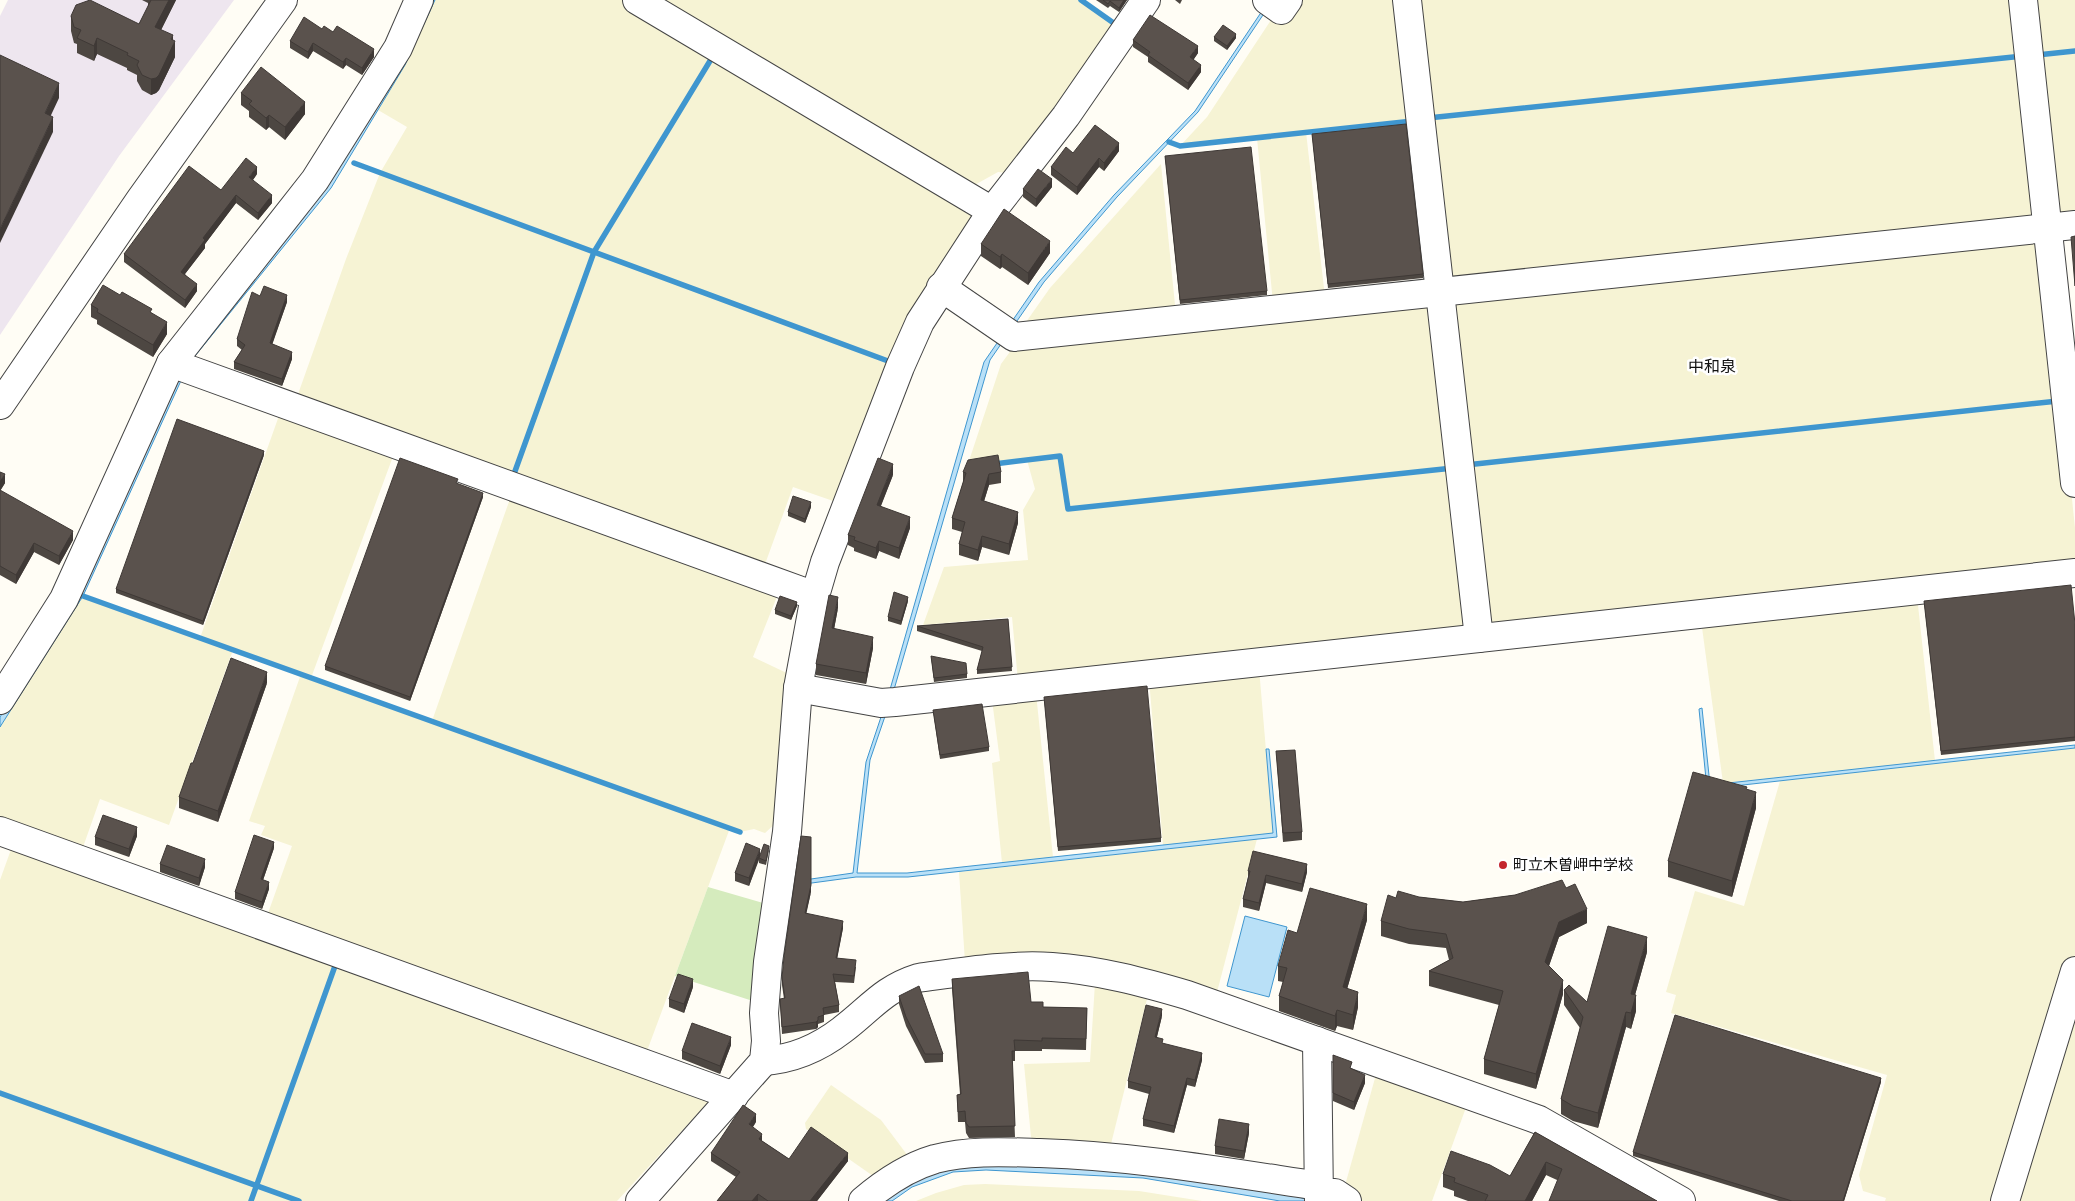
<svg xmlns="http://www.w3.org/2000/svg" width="2075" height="1201" font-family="'Source Serif 4','Noto Sans JP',serif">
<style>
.industrial{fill:#eee6ef}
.farmland{fill:#f6f3d4}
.green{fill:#d5ebbd}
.water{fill:#b9e0f7;stroke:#3f96cf}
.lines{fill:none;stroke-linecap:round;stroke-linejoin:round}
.stream{stroke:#3f96cf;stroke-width:5.5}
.minor-casing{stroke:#444;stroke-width:30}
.minor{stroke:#fff;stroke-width:28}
.wall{fill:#4d4742}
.shaded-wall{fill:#3f3936}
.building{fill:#5a524d;stroke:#3f3936}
.poi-dot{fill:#c4262e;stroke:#fff;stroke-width:2}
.labels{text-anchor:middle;stroke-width:5;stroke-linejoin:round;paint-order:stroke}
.poi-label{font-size:15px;fill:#111;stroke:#fff;text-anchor:start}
.neighbourhood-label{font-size:16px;fill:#111;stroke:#fff}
</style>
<rect width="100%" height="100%" fill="#fffdf5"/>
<polygon class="industrial" points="8,0 234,0 119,156 0,335 0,16"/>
<g class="farmland">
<polygon points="435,0 626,0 976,214 836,502 793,487 764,567 297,397 346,259 380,173 407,127 378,110 405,65"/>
<polygon points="655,0 1081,0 1115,24 1065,99 1007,173 998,172 971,187"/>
<polygon points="1297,0 1404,0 1415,120 1306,132 1325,297 1273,303 1257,138 1180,146 1207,117 1275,14"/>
<polygon points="1411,0 2019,0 2042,217 1449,286"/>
<polygon points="2027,0 2075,0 2075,219 2058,221"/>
<polygon points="1161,164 1176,315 1019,332 1050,288"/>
<polygon points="2045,239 2075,528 2075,564 1488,631 1453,297"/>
<polygon points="1429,300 1474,627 1018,681 1012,617 923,625 944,567 1028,560 1023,510 1035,489 1027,460 967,467 1001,364 1012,349"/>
<polygon points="281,410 395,451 311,678 432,721 512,493 780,589 753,657 793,676 778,821 765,833 754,829 740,832 730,828 647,1051 267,916 292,846 261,835 265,826 249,821 301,674 233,650 169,825 100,799 82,850 0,820 0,727 83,596 200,638"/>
<polygon points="1917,596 1935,761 1723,783 1701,620"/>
<polygon points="1259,668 1273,833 1163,845 1149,679"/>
<polygon points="1036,693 1053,857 1002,863 992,763 1000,761 992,700"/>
<polygon points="2075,748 2075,955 2069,964 1997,1201 1885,1201 1886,1198 1863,1191 1859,1175 1887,1075 1671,1013 1676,995 1666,992 1695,891 1744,906 1780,781"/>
<polygon points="1257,839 1216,996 965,962 959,872"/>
<polygon points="13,844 713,1097 617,1201 0,1201 0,880"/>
<polygon points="1095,983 1148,995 1110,1148 1037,1145 1031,1137 1024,1064 1090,1062"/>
<polygon points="2075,992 2075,1201 2012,1201"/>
<polygon points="1377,1071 1468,1102 1432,1201 1363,1201 1344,1189"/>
<polygon points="831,1085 881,1120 908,1156 876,1178 806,1129 805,1123"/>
<polygon points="985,1184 1139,1191 1202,1201 916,1201 936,1193 964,1185"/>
</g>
<polygon class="green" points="708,887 767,904 756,1002 675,976"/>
<g class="water">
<polygon points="428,0 435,0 405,65 331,188 195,356 184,374 83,596 0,727 0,717 77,596 176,377"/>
<polygon points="1264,8 1267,9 1198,112 1117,197 1044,282 990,360 893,693 870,760 857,873 907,873 1273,833 1266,749 1269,749 1277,837 908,877 856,877 797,885 797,881 853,873 866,762 889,693 984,362 1039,282 1114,195 1195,111"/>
<polygon points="1702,708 1710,785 2075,745 2075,748 1707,789 1699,709"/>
<polygon points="1245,916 1287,927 1269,997 1227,986"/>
<polygon points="986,1164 1144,1172 1292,1195 1312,1201 1280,1201 1143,1178 986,1170 953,1172 912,1187 892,1201 881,1201 926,1173"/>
</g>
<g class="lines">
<g class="stream">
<polyline points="1081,0 1115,24"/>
<polyline points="2037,55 2075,51"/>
<polyline points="1428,118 2023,56"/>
<polyline points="1169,142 1180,146 1413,121"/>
<polyline points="354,163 888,361"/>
<polyline points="994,464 1060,456 1068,509 1453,468"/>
<polyline points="1466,465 2058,401"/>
<polyline points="514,474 594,252 713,56"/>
<polyline points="83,596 740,832"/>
<polyline points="0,1093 299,1201"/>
<polyline points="251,1201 335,966"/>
</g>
<g class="minor-casing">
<g id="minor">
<polyline points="637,0 992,211"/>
<polyline points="1267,0 1281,10 1288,0"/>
<polyline points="1407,0 1479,638"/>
<polyline points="2023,0 2075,483"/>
<polyline points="941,287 1014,337 2075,225"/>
<polyline points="171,363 815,596"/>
<polyline points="0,405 140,200 283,0"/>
<polyline points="798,688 881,703 895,702 2075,573"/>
<polyline points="0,700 64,599 171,363 315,180 398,48 419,0"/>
<polyline points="0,831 734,1096"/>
<polyline points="1317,1041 1319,1201"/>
<path d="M764,1061C793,1059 820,1047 842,1030C870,1009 883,989 918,978C962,972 1008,964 1052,967C1098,970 1143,982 1187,995L1539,1120L1681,1201"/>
<polyline points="1319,1193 1335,1193 1347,1201"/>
<polyline points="640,1201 764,1061 766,1041 764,1013 768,962 787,832 798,688 815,596 825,562 900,367 920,322 992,211 1066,116 1146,0"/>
<path d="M863,1201C884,1183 908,1167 935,1159C970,1150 1005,1152 1040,1153C1135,1156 1226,1172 1319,1186"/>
<polyline points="2005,1201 2075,971"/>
</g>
</g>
<use href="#minor" class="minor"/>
</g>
<g class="wall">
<polygon points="142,0 176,0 161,30 173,40 175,57 159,90 156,93 151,95 142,90 137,81 137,75 127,70 127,68 97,54 94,61 77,53 77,44 74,43 71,31 71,16 139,24 148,7 148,3"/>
<polygon points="1096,0 1127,0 1119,12 1110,6 1108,8"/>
<polygon points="1175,0 1182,0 1180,4"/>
<polygon points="322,29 374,57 362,75 346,65 343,69 313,51 308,59 290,48 290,41"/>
<polygon points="1214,37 1236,38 1227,50 1214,41"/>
<polygon points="1133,40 1198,53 1193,60 1201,72 1188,90 1148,62 1148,57 1133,47"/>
<polygon points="241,93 305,114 285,140 269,127 266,130 249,117 249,111 241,105"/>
<polygon points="1312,134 1423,274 1423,278 1328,288"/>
<polygon points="1119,151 1104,171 1099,167 1077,195 1051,175 1051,167 1073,153"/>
<polygon points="1165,156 1267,291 1267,295 1180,304"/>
<polygon points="257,174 253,180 272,203 258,220 236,203 205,244 205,248 185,274 197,291 185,308 124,262 124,254 221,190"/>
<polygon points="1052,187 1036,207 1023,197 1023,189"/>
<polygon points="981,244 1050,253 1028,285 1002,267 1000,269 981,256"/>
<polygon points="260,296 287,302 272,344 292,359 282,386 234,369 234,362 242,350 237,346 237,339"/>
<polygon points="91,305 152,313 167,334 153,357 97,324 97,320 91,317"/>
<polygon points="264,455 203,625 116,593 116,589"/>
<polygon points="0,472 5,483 0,491 73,540 59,565 34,552 16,584 0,575"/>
<polygon points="963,472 1001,472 1001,483 989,485 984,501 1018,523 1009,555 982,547 978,561 959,555 959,544 962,532 952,529 952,518 963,483"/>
<polygon points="893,475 881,506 910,528 899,559 879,551 876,559 854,551 854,548 848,545 848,535"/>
<polygon points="457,484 483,497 410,701 325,670 325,666"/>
<polygon points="811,507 805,523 788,516 788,512"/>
<polygon points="908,601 901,625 888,621 888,617"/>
<polygon points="1924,601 2075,624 2075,741 1941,755"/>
<polygon points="797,606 791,620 775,614 775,610"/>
<polygon points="838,608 834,629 873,648 866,684 816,675 816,664"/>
<polygon points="1008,619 1012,671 977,674 977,670 982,651 917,631 917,626"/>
<polygon points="931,656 967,674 967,678 934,682"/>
<polygon points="267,683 218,822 179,808 179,797 193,763"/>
<polygon points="1044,697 1161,838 1161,842 1058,851"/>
<polygon points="933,710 989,747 989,751 940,759"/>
<polygon points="1276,751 1302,832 1302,840 1283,842"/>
<polygon points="1747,790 1756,808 1732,897 1668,877 1668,861"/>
<polygon points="137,836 129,857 95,845 95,837"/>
<polygon points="274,848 263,880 269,889 262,909 235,899 235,892"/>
<polygon points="769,850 766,865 759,863 759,860 749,886 735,881 735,873 760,855"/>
<polygon points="160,864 205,867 199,886 160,872"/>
<polygon points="1248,871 1307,872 1302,892 1266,883 1259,911 1243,907 1243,899 1248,877"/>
<polygon points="1566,888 1587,923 1559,937 1549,966 1563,994 1536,1089 1484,1074 1484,1059 1499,1005 1429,986 1429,971 1449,960 1446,948 1409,944 1381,936 1381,921 1396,898 1419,897 1463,902"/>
<polygon points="811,892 806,913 843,928 837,958 856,967 854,983 835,982 839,1005 839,1012 824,1015 824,1022 818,1024 818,1027 816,1029 782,1034 780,999 784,999 782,985 782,978"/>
<polygon points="1367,920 1347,989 1358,1007 1353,1030 1337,1026 1335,1031 1279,1011 1279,996 1283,982 1278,981 1278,966 1297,933"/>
<polygon points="1647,952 1635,995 1636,1011 1631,1029 1626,1027 1598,1128 1573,1121 1561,1114 1561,1099 1580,1028 1564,1005 1564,990 1587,1002"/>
<polygon points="952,979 1031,1002 1043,1007 1087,1008 1086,1050 1042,1049 1042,1051 1015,1051 1015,1061 1012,1061 1015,1137 969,1138 966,1133 965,1122 958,1122 957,1095 960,1094 952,989"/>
<polygon points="693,987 684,1013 669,1007 669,999"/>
<polygon points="899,996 943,1054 943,1062 925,1063 906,1026 899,1004"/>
<polygon points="1162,1016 1157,1037 1163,1044 1202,1060 1195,1087 1187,1085 1174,1133 1143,1126 1143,1119 1149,1094 1128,1088 1128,1081"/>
<polygon points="731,1045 720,1074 682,1059 682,1051"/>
<polygon points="1333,1055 1352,1069 1365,1083 1354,1110 1333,1101"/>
<polygon points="1881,1082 1844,1201 1779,1201 1633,1156 1633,1152"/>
<polygon points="756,1122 753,1127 762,1141 789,1159 848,1161 817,1201 717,1201 736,1177 711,1161 711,1153"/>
<polygon points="1535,1132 1657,1201 1557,1180 1546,1175 1532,1201 1468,1201 1454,1196 1454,1191 1443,1187 1443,1174 1510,1176"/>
<polygon points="1249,1133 1244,1159 1215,1154 1215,1146"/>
</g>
<g class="shaded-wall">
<polygon points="169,0 176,0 155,42 155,27"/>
<polygon points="1124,0 1127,0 1119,12 1119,8"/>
<polygon points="1236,34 1236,38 1227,50 1227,46"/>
<polygon points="173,35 173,45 175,41 175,57 159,90 156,93 151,95 151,79"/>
<polygon points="97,38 97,54 94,61 94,46"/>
<polygon points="313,43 313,51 308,59 308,52"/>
<polygon points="1198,46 1198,53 1190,65 1190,57"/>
<polygon points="374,49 374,57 362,75 362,68"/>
<polygon points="346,58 346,65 343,69 343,62"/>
<polygon points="1201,65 1201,72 1188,90 1188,83"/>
<polygon points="59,83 59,98 45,128 45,113"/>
<polygon points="305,102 305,114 285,140 285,127"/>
<polygon points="269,115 269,127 266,130 266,118"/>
<polygon points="53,117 53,132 0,243 0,229"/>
<polygon points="1119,143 1119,151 1104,171 1104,163"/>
<polygon points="1099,158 1099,167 1077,195 1077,187"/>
<polygon points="257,167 257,174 249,185 249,177"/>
<polygon points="1052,179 1052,187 1036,207 1036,199"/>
<polygon points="236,195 236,203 205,244 205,248 181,279 181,272 203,238"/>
<polygon points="272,195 272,203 258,220 258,213"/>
<polygon points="1050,241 1050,253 1028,285 1028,273"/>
<polygon points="1002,254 1002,267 1000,269 1000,257"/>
<polygon points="197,284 197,291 185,308 185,300"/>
<polygon points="287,295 287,302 270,351 270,343"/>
<polygon points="167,322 167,334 153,357 153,345"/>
<polygon points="292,352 292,359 282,386 282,379"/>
<polygon points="264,451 264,455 203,625 203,621"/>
<polygon points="893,464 893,475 877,515 877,505"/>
<polygon points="5,474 5,483 0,491 0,482"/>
<polygon points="989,474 989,485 981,511 981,500"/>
<polygon points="483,493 483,497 410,701 410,697"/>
<polygon points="811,502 811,507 805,523 805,519"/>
<polygon points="1018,512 1018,523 1009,555 1009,544"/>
<polygon points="910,517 910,528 899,559 899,548"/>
<polygon points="73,531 73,540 59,565 59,556"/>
<polygon points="982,536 982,547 978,561 978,550"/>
<polygon points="879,541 879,551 876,559 876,548"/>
<polygon points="34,543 34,552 16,584 16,575"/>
<polygon points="838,597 838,608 832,640 832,628"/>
<polygon points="908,597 908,601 901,625 901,621"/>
<polygon points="797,602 797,606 791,620 791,616"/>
<polygon points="873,637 873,648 866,684 866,673"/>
<polygon points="267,672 267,683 218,822 218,811"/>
<polygon points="1756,792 1756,808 1732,897 1732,881"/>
<polygon points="137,827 137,836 129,857 129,849"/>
<polygon points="811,837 811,892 805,920 805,913"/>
<polygon points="274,842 274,848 261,886 261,879"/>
<polygon points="760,849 760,857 759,858 749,886 749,878"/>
<polygon points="205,859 205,867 199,886 199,878"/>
<polygon points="1307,864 1307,872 1302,892 1302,884"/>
<polygon points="1266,875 1266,883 1259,911 1259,903"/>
<polygon points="269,882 269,889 262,909 262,902"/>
<polygon points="1367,904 1367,920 1343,1003 1343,987"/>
<polygon points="1587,909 1587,923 1559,937 1545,977 1545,962 1559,922"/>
<polygon points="843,921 843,928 836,965 836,958"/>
<polygon points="1647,937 1647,952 1631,1009 1631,994"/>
<polygon points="693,979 693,987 684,1013 684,1004"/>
<polygon points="1563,980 1563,994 1536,1089 1536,1074"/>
<polygon points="1358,992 1358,1007 1353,1030 1353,1015"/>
<polygon points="1636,995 1636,1011 1631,1029 1631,1013"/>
<polygon points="1162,1009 1162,1016 1155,1044 1155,1037"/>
<polygon points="1337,1010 1337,1026 1335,1031 1335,1016"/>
<polygon points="1626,1012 1626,1027 1598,1128 1598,1113"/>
<polygon points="818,1020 818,1027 816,1029 816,1022"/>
<polygon points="731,1037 731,1045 720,1074 720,1066"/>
<polygon points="1202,1053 1202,1060 1195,1087 1195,1080"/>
<polygon points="1365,1075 1365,1083 1354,1110 1354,1102"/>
<polygon points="1187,1078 1187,1085 1174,1133 1174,1126"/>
<polygon points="1881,1078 1881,1082 1844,1201 1843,1201"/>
<polygon points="756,1114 756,1122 749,1132 749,1124"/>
<polygon points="1249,1124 1249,1133 1244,1159 1244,1151"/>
<polygon points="762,1134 762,1142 759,1139"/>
<polygon points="848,1153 848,1161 817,1201 810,1201"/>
<polygon points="1546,1162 1546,1175 1532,1201 1525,1201"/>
<polygon points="758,1194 758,1201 752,1201"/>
</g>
<g class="building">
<polygon points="90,0 139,24 151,0 169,0 155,27 173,35 171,39 175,41 159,75 156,78 151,79 142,75 137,65 139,61 127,55 128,53 97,38 94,46 77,38 81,30 74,27 71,16 76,5"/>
<polygon points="1103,0 1124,0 1119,8 1110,1 1108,4"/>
<polygon points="1150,15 1198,46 1190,57 1201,65 1188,83 1148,55 1150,52 1133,40"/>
<polygon points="304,17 322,29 324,26 333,32 337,26 374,49 362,68 346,58 343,62 313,43 308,52 290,41"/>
<polygon points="1223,25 1236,34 1227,46 1214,37"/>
<polygon points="0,55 59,83 45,113 53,117 0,229"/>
<polygon points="261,67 305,102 285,127 269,115 266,118 249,104 252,101 241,93"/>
<polygon points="1406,124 1423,274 1328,284 1312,134"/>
<polygon points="1095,125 1119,143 1104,163 1099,158 1077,187 1051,167 1066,147 1073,153"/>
<polygon points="1251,147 1267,291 1180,300 1165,156"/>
<polygon points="246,158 257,167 249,177 272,195 258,213 236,195 203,238 205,240 181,272 197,284 185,300 124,254 189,166 221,190"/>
<polygon points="1038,169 1052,179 1036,199 1023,189"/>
<polygon points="1004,209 1050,241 1028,273 1002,254 1000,257 981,244"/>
<polygon points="2075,236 2075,286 2071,237"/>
<polygon points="103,285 120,295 122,292 152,309 150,312 167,322 153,345 97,312 98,309 91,305"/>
<polygon points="264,286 287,295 270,343 292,352 282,379 234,362 245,345 237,339 252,292 260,296"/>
<polygon points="177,419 264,451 203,621 116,589"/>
<polygon points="998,455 1001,472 989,474 981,500 1018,512 1009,544 982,536 978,550 959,544 965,522 952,518 966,473 963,472 968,460"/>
<polygon points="400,458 458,479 456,483 483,493 410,697 325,666"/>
<polygon points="878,458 893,464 877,505 910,517 899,548 879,541 876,548 854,540 855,537 848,535"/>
<polygon points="0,472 5,474 0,482"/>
<polygon points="0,490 73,531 59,556 34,543 16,575 0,566"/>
<polygon points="793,496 811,502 805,519 788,512"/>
<polygon points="2071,585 2075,624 2075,737 1941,751 1924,601"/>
<polygon points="894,592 908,597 901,621 888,617"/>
<polygon points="829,595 838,597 832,628 873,637 866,673 816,664"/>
<polygon points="780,596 797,602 791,616 775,610"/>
<polygon points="1008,619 1012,667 977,670 983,647 917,626"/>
<polygon points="931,656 966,663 967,674 934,678"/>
<polygon points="231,658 267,672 218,811 179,797 191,763 193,763"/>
<polygon points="1147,686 1161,838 1058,847 1044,697"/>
<polygon points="982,704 989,747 940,755 933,710"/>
<polygon points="1295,750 1302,832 1283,833 1276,751"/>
<polygon points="1693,772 1747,787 1746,789 1756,792 1732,881 1668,861"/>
<polygon points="103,815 137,827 129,849 95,837"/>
<polygon points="254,835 274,842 261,879 269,882 262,902 235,892"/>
<polygon points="801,836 811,837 811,885 805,913 843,921 836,958 856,960 854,976 833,974 839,1005 823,1008 824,1015 818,1017 818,1020 816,1022 782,1027 780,999 785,998 782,978 784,957"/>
<polygon points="746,843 760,849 749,878 735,873"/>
<polygon points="764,844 769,846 766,861 759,858"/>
<polygon points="167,845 205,859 199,878 160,864"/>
<polygon points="1253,851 1307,864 1302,884 1266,875 1259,903 1243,899 1250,871 1248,871"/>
<polygon points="1562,880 1566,888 1575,884 1587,909 1559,922 1545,962 1563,980 1536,1074 1484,1059 1503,991 1429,971 1453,958 1446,934 1409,929 1381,921 1388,895 1396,898 1398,891 1419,897 1463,902 1515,895"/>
<polygon points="1310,888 1367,904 1343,987 1358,992 1353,1015 1337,1010 1335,1016 1279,996 1287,968 1278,966 1288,930 1297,933"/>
<polygon points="1608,926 1647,937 1631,994 1636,995 1631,1013 1626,1012 1598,1113 1573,1106 1561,1099 1583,1017 1564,990 1569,985 1587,1002"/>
<polygon points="1028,972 1031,1002 1043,1002 1043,1007 1087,1008 1086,1039 1042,1038 1042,1041 1014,1040 1015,1051 1012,1051 1015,1126 969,1127 966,1123 965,1111 958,1112 957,1095 961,1094 952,979"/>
<polygon points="678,974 693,979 684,1004 669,999"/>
<polygon points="919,986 943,1054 925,1054 906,1017 899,996"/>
<polygon points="1146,1005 1162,1009 1155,1037 1163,1039 1162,1043 1202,1053 1195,1080 1187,1078 1174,1126 1143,1119 1151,1087 1128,1081"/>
<polygon points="1675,1015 1881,1078 1843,1201 1792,1201 1633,1152"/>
<polygon points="692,1023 731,1037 720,1066 682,1051"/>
<polygon points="1333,1055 1352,1062 1350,1068 1365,1075 1354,1102 1333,1093"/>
<polygon points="743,1105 756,1114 749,1124 762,1134 759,1139 789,1159 811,1127 848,1153 810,1201 768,1201 758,1194 752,1201 717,1201 740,1172 711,1153"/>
<polygon points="1219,1119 1249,1124 1244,1151 1215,1146"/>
<polygon points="1535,1132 1657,1201 1549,1201 1562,1169 1546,1162 1525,1201 1485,1201 1488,1195 1454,1182 1455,1178 1443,1174 1451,1151 1490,1165 1510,1176"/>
</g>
<circle class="poi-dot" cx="1503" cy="865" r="5"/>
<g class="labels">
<g class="poi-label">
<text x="1513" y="870">町立木曽岬中学校</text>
</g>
<g class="neighbourhood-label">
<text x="1712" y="372">中和泉</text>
</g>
</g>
</svg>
